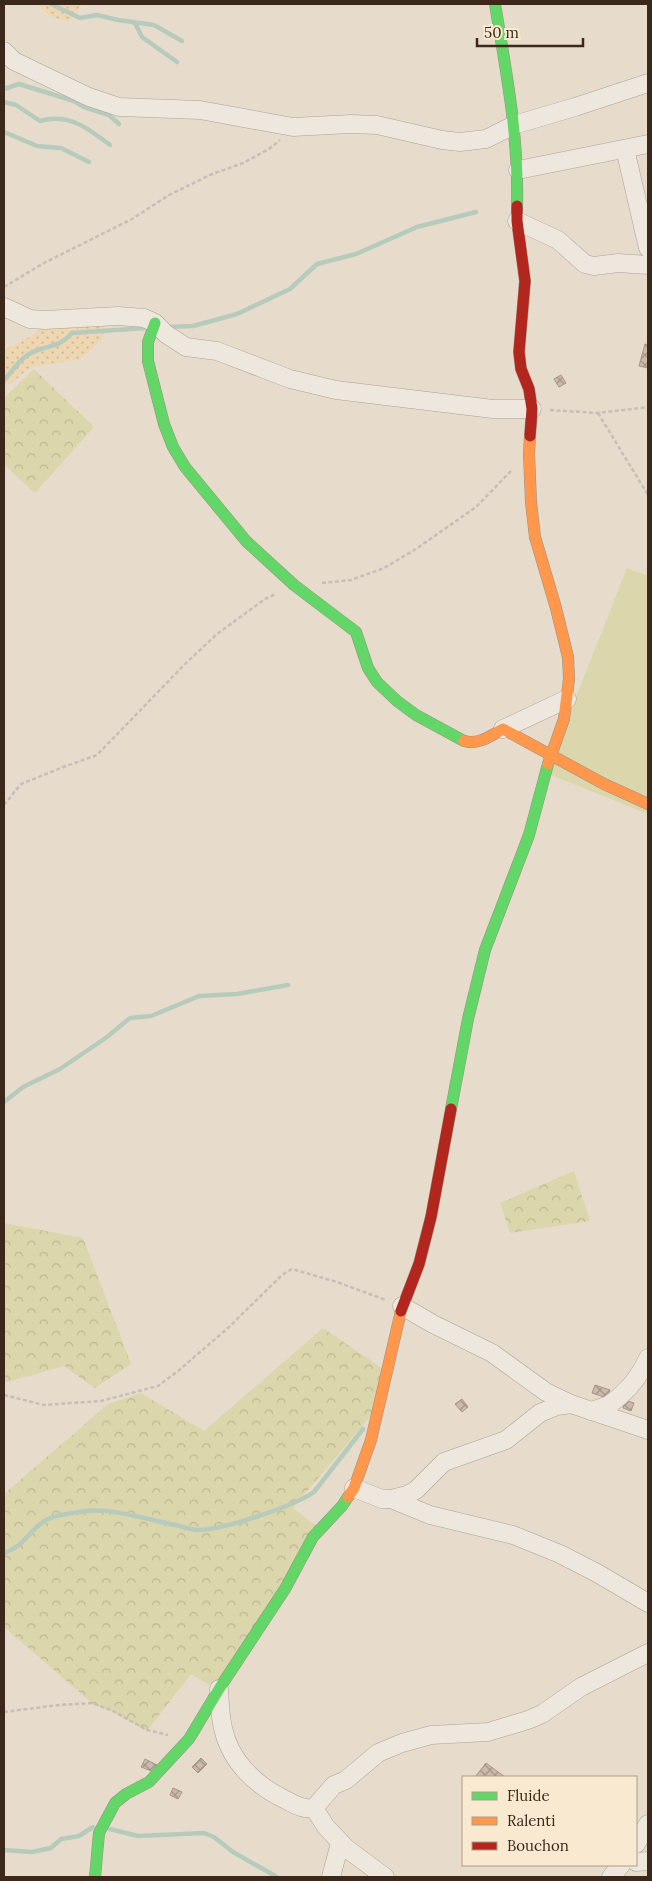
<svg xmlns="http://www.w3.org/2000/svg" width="652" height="1881" font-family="Lora,serif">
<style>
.forest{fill:url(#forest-crowns)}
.sand{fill:url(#sand-dots)}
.park{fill:#dbd6ac}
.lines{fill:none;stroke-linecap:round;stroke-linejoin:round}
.stream{stroke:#b7cbbd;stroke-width:4.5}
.building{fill:url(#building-cross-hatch);stroke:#a7978a}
.street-casing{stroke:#aca195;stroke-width:19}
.fast-casing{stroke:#9c9084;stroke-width:12}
.slow-casing{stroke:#9c9084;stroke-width:12}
.jam-casing{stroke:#9c9084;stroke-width:12}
.path{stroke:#c7beb5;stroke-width:2.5;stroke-dasharray:4 2.5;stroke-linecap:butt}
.street{stroke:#eee7de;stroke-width:18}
.fast{stroke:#63d668;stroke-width:11}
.slow{stroke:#ff974d;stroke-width:11}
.jam{stroke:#b3261e;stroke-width:11}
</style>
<defs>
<pattern id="forest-crowns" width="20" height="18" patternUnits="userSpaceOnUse" patternTransform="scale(1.25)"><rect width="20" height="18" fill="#dbd6ac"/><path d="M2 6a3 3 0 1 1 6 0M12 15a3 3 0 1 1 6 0" fill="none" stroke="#bdb893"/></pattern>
<pattern id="sand-dots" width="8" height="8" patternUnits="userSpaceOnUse" patternTransform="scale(1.25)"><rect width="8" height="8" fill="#edd6b0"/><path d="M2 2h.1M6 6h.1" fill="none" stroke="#ccb897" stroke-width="1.8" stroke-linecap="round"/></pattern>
<pattern id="building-cross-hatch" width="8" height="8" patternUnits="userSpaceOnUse" patternTransform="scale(1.25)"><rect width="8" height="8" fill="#ccb9ab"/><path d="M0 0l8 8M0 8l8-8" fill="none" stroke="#a7968a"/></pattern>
</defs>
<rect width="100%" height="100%" fill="#e7dccb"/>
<g class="forest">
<polygon points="34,369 94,427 35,493 4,465 4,398"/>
<polygon points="574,1171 590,1221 510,1233 500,1203"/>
<polygon points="4,1223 83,1238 131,1364 95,1388 64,1366 4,1383"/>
<polygon points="323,1328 386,1371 374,1412 293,1508 320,1529 220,1691 191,1674 147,1731 113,1712 93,1704 4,1627 4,1494 108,1404 141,1393 204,1431"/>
</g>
<g class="sand">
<path d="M39,4H80L81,5L69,22C56,18 46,16 39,4Z"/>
<polygon points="97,319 107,330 98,343 81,359 31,367 14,381 4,386 4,350 35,334 42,323"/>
</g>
<polygon class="park" points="627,568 648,576 648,814 546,773"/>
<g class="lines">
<g class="stream">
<polyline points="51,4 80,18 97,15 118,20 154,25 182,41"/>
<polyline points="135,23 142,37 177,62"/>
<polyline points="4,89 19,84 74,101 84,107 109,115 119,124"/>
<path d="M4,102L16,105L40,121C69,113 88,128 110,145"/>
<polyline points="4,132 37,146 61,148 89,162"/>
<polyline points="166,327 193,326 237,314 290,289 317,264 356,254 417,227 476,212"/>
<path d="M4,380C13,371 20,357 33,352C50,344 57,349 72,333L146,328"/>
<polyline points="4,1102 23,1087 60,1069 107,1037 130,1018 151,1016 199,996 237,994 288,985"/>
<path d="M4,1553C23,1546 24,1538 39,1525C49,1515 72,1513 86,1511C113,1508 149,1520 176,1525C183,1527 191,1530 198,1530C223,1530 294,1506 314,1492L363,1429"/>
<polyline points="110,1829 138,1836 204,1833 214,1837 233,1852 277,1877"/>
<polyline points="4,1850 32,1852 51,1848 61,1839 79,1836 93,1827"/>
</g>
</g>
<g class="building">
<polygon points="645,344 648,345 648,368 639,366"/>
<polygon points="561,375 566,383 559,387 554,379"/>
<polygon points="595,1385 610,1390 607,1398 592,1393"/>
<polygon points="462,1399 468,1407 462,1412 455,1404"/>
<polygon points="625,1400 634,1403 631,1411 623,1408"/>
<polygon points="201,1758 207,1764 198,1773 192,1767"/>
<polygon points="145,1759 157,1765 154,1772 141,1767"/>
<polygon points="486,1763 505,1777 475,1777"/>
<polygon points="173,1788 182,1792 178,1799 170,1795"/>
</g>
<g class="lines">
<g class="street-casing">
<g id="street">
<polyline points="4,51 14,61 66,86 89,97 119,107 200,110 293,127 351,124 377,125 442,140 460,142 486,139 514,125 575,107 648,83"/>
<polyline points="625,149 648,248"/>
<polyline points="518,170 648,144"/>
<polyline points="517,221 558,240 585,264 594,266 618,263 648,265"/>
<polyline points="4,307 30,319 45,320 118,316 144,318 155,323 166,334 186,347 217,351 290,379 336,390 493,409 532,409"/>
<polyline points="503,729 567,699"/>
<polyline points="402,1306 433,1324 492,1353 546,1392 571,1404"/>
<path d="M591,1411C597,1409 605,1407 610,1404C626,1393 640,1376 648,1358"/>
<polyline points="354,1488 382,1499 391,1499 407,1495 416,1490 444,1462 506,1440 540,1413 557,1406 571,1404 648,1430"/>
<polyline points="391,1499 430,1515 513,1535 560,1554 597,1573 648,1603"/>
<path d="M219,1689C220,1702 220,1716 223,1728C230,1761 255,1785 284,1799C294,1804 303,1810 314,1808L334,1785L346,1780L378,1753L402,1743L431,1735L488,1732L528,1720L542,1714L581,1687L648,1653"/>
<polyline points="314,1808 326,1827 346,1848 385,1877"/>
<polyline points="636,1844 648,1824"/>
<polyline points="636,1862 648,1861"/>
<polyline points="331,1877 340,1843"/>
<polyline points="611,1877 621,1865"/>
</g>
</g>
<g class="fast-casing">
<g id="fast">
<path d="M495,4C506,71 519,137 517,206"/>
<polyline points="155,323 148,342 148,361 164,424 173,447 185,467 246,541 294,585 356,632 368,668 377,682 397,701 416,715 464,741"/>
<polyline points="451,1109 468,1019 485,950 529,835 548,764"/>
<polyline points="95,1877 99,1833 115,1803 126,1794 149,1782 189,1739 219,1689 285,1589 313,1537 342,1506 348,1497"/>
</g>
</g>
<g class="slow-casing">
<g id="slow">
<polyline points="530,436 529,454 531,502 535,537 556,608 568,657 569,679 564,719 548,764"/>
<path d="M464,741C479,745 490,736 503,729L604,784L648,804"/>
<polyline points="348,1497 354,1488 371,1440 401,1311"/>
</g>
</g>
<g class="jam-casing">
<g id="jam">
<polyline points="517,206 517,221 525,281 519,352 521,369 529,389 532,409 530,436"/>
<polyline points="401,1311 419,1264 431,1217 451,1109"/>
</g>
</g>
<g class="path">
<polyline points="4,287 44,263 132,219 169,195 210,175 243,163 269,149 280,140"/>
<polyline points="550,410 598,413 648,407"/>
<polyline points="598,413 648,495"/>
<polyline points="322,583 351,580 384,568 416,549 476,507 511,471"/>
<polyline points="4,805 21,784 66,766 97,755 186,663 217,634 265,599 276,594"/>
<polyline points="4,1395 44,1405 101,1401 158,1386 178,1371 228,1328 282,1275 292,1269 337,1282 386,1300"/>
<polyline points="4,1712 59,1705 92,1703 113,1711 147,1730 168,1735"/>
</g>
<use href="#street" class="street"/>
<use href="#fast" class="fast"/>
<use href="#slow" class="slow"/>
<use href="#jam" class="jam"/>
</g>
<rect width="652" height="1881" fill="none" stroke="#3c281b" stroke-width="10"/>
<rect x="462" y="1776" width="175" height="90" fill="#f9e9d0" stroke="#ad9c88"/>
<rect x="472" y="1792" width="25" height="8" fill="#63d668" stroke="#ad9c88"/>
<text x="507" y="1801" font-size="15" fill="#3c281b">Fluide</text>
<rect x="472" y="1817" width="25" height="8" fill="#ff974d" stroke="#ad9c88"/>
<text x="507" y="1826" font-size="15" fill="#3c281b">Ralenti</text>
<rect x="472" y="1842" width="25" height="8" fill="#b3261e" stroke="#ad9c88"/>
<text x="507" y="1851" font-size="15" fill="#3c281b">Bouchon</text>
<path d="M477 38v8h106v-8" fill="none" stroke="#3c281b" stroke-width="2.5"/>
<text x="484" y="38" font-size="15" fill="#3c281b" stroke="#f9e9d0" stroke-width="4" paint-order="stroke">50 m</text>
</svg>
